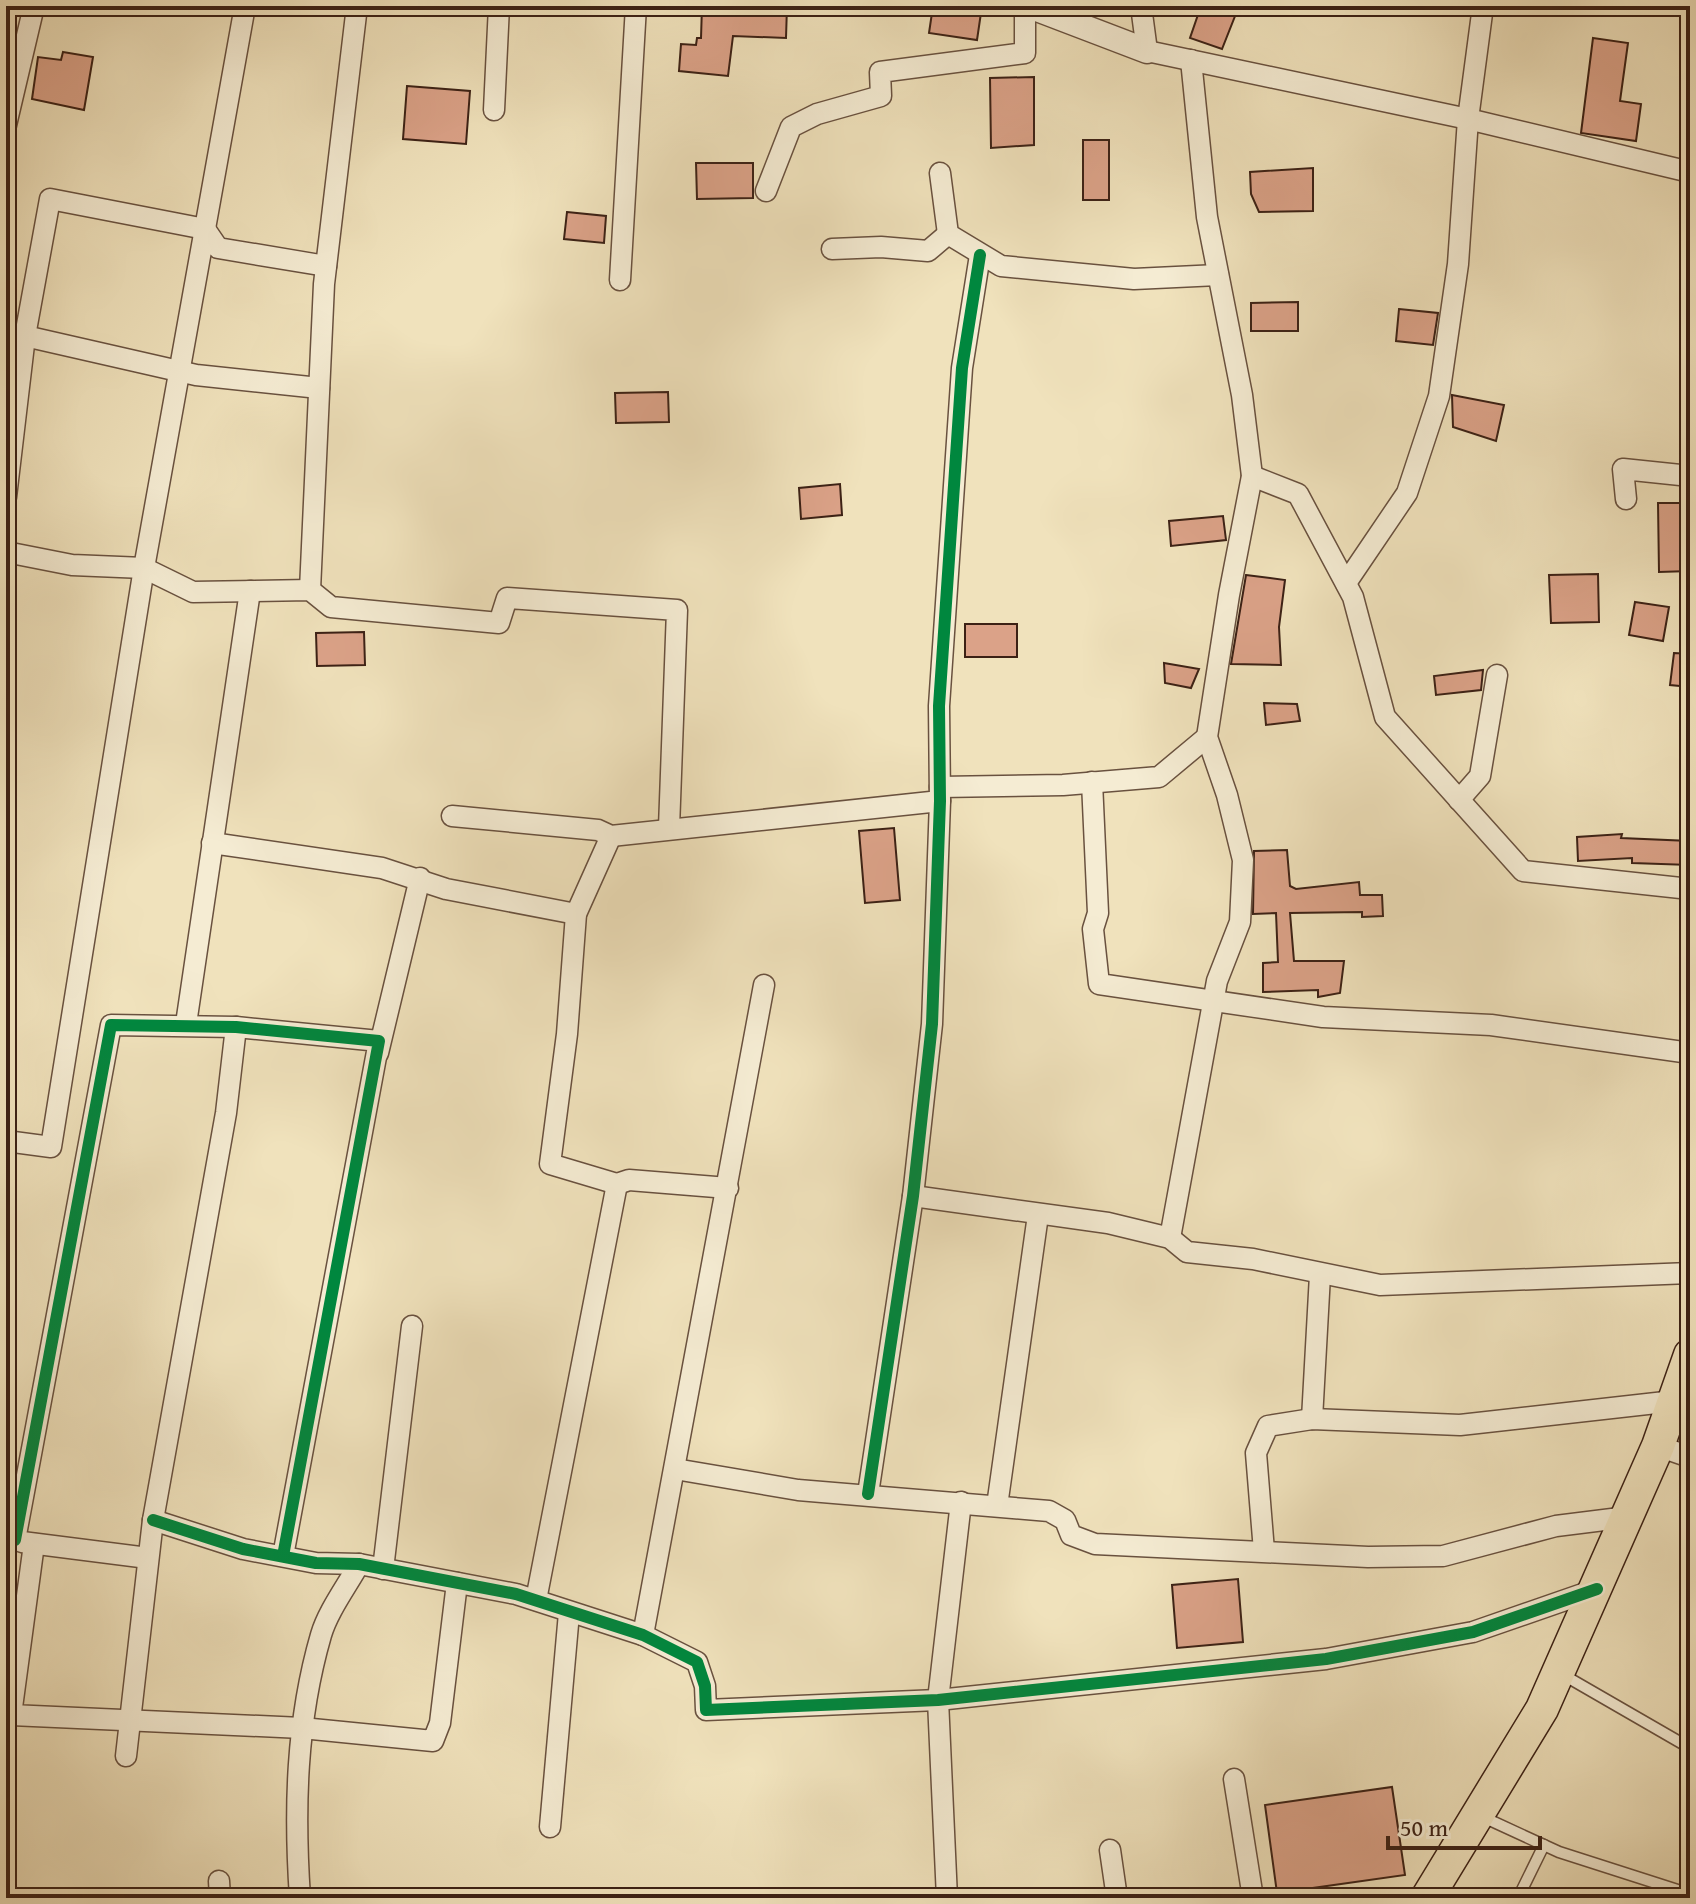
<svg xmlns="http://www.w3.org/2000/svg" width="1696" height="1904" font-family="'Gentium Book Plus',serif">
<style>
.building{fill:#dba288;stroke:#3c2115;stroke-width:2}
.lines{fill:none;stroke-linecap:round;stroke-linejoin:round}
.service-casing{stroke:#69513f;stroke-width:13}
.minor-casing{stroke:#69513f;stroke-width:23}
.tertiary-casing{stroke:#69513f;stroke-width:27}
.primary-casing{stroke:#3c2115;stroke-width:35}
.service{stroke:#f5ecd3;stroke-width:10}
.minor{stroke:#f5ecd3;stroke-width:20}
.tertiary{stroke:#f5ecd3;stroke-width:24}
.primary{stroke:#f0e2bc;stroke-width:32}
.cycleway-casing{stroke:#f5ecd3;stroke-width:17}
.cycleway{stroke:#00873e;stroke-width:12}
</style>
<rect width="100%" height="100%" fill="#f0e2bc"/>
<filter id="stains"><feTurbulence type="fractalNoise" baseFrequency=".0025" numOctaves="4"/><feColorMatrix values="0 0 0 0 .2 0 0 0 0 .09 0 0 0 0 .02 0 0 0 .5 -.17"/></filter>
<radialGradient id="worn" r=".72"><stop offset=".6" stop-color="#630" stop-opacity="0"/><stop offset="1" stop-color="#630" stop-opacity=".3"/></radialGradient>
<g class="building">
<polygon points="702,6 787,6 786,38 733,36 728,76 679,71 681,44 696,45 697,38 701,38"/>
<polygon points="933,6 982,6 977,40 929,33"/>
<polygon points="1201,6 1239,6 1222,49 1190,38"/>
<polygon points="1593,38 1628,43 1620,101 1641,104 1636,141 1581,133"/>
<polygon points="63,52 93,57 84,110 32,99 38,57 61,60"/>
<polygon points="1034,77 1034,145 991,148 990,78"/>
<polygon points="407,86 470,91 466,144 403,139"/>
<rect x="1083" y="140" width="26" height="60"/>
<polygon points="696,163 753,163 753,198 697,199"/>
<polygon points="1313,168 1313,211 1259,212 1251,194 1250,172"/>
<polygon points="567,212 606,216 604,243 564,239"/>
<polygon points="1298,302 1298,331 1251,331 1251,303"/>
<polygon points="1399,309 1438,313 1433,345 1396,341"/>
<polygon points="668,392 669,422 616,423 615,393"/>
<polygon points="1452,395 1504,405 1496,441 1453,427"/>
<polygon points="840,484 842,515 801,519 799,488"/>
<polygon points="1658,503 1690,503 1690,571 1659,572"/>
<polygon points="1223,516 1226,540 1171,546 1169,521"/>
<polygon points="1598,574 1599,622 1551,623 1549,575"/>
<polygon points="1246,575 1285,580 1279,627 1281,665 1231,664"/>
<polygon points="1635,602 1669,607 1663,641 1629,635"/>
<rect x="965" y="624" width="52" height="33"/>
<polygon points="364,632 365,665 317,666 316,633"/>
<polygon points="1674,653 1690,654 1690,687 1670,685"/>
<polygon points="1164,663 1199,669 1191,688 1165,683"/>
<polygon points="1483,670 1481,690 1436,695 1434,676"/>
<polygon points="1264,703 1297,704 1300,721 1266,725"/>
<polygon points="894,828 900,900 865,903 859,831"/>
<polygon points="1622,834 1621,838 1690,841 1690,865 1632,863 1632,858 1578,861 1577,837"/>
<polygon points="1287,850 1290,886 1296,889 1359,882 1360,895 1382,895 1383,916 1362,917 1362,912 1290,913 1294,961 1344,961 1340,993 1318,997 1318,990 1263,992 1263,963 1278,962 1276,913 1253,914 1254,851"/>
<polygon points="1238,1579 1243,1642 1177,1648 1172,1585"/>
<polygon points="1392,1787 1405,1875 1277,1893 1265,1805"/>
</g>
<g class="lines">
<g class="service-casing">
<g id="service">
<polyline points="1560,1673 1690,1748"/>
<polyline points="1483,1817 1559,1852 1690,1894"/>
<polyline points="1518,1898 1544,1845"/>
</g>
</g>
<g class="minor-casing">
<g id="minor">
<polyline points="1141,6 1147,51 1468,119 1690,172"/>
<polyline points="494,110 499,6"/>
<polyline points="6,125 34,6"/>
<polyline points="940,173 948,234 1001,266 1134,279 1218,275"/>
<polyline points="766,191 791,127 817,114 881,96 880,72 1025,53 1025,6"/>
<polyline points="832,249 881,247 928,251 948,234"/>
<polyline points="620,280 636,6"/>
<polyline points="25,336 196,375 319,388"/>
<polyline points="1252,476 1298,494 1353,597 1385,717 1523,871 1690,889"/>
<polyline points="6,497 25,336 50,199 205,229 218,248 326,266"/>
<polyline points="1626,499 1623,469 1690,476"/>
<polyline points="6,552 72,565 144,568 193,592 310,590 331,607 499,623 507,598 677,610 669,828"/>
<polyline points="1346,583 1407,493 1439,396 1458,264 1468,119 1483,6"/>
<polyline points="310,590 324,284 357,6"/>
<polyline points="1092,782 1098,913 1093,929 1099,984 1323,1017 1491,1025 1690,1053"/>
<polyline points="940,787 1063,785 1159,777 1207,737"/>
<polyline points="1459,800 1480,776 1497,675"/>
<polyline points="452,816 598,830 611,836 940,801"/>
<polyline points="611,836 576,914 567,1034 550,1164 617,1184 629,1180 728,1188"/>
<polyline points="212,843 382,868 446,889 576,914"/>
<polyline points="186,1024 250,591"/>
<polyline points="378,1053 420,878"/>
<polyline points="6,1141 51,1147 144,568 245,6"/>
<polyline points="913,1196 1108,1223 1170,1238 1187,1252 1253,1259 1380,1285 1690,1273"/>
<polyline points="1170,1238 1217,981 1240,922 1243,860 1227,795 1207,737 1229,595 1252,476 1242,395 1207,217 1191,60"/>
<polyline points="1312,1419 1320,1275"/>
<polyline points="1658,1446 1690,1457"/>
<polyline points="675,1469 798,1490 1049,1511 1065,1520 1071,1535 1095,1544 1368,1557 1443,1556 1556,1526 1628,1517"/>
<polyline points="868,1494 913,1196 932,1024 940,801 939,706 962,368 980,255"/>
<polyline points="997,1506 1038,1215"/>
<polyline points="153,1520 243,1549 316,1563 359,1564 516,1594 643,1635 697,1662 705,1686 706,1710 938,1700 1326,1659 1473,1632 1597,1589"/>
<polyline points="15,1540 111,1025 236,1027 379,1041 283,1556"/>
<polyline points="22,1542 148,1558"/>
<polyline points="34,1544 11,1715 302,1728 433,1741 440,1723 457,1583"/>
<polyline points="1264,1551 1256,1453 1268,1426 1312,1419 1460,1425 1674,1401"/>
<polyline points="383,1569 412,1326"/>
<polyline points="536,1600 617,1184"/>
<polyline points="643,1635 764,985"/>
<polyline points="126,1756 153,1520 226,1113 236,1027"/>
<polyline points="1234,1779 1253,1898"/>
<polyline points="550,1827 569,1613"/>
<polyline points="1110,1850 1117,1898"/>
<polyline points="219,1881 220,1898"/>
<path d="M300,1898C294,1810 296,1721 321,1635C328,1611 347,1586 359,1564"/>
<polyline points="947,1898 938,1700 961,1502"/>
</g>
</g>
<g class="tertiary-casing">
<polyline id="tertiary" points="1029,6 1147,51"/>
</g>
<g class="primary-casing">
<polyline id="primary" points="1427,1898 1542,1709 1658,1446 1690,1355"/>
</g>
<use href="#service" class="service"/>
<use href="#minor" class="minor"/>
<use href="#tertiary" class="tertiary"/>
<use href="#primary" class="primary"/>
<g class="cycleway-casing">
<g id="cycleway">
<polyline points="868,1494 913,1196 932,1024 940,801 939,706 962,368 980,255"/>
<polyline points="153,1520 243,1549 316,1563 359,1564 516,1594 643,1635 697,1662 705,1686 706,1710 938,1700 1326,1659 1473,1632 1597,1589"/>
<polyline points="15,1540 111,1025 236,1027 379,1041 283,1556"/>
</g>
</g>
<use href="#cycleway" class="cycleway"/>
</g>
<rect width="1696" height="1904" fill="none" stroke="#f0e2bc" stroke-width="32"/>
<rect x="8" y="8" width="1680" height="1888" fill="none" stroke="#3c2115" stroke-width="4"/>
<rect x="16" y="16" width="1664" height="1872" fill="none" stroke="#3c2115" stroke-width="2"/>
<path d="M1388 1836v12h152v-12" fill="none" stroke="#3c2115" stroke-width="4"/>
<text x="1400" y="1836" font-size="24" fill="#3c2115" stroke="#f5ecd3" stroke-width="6" paint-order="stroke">50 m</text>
<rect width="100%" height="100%" filter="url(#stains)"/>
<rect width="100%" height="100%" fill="url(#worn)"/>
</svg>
